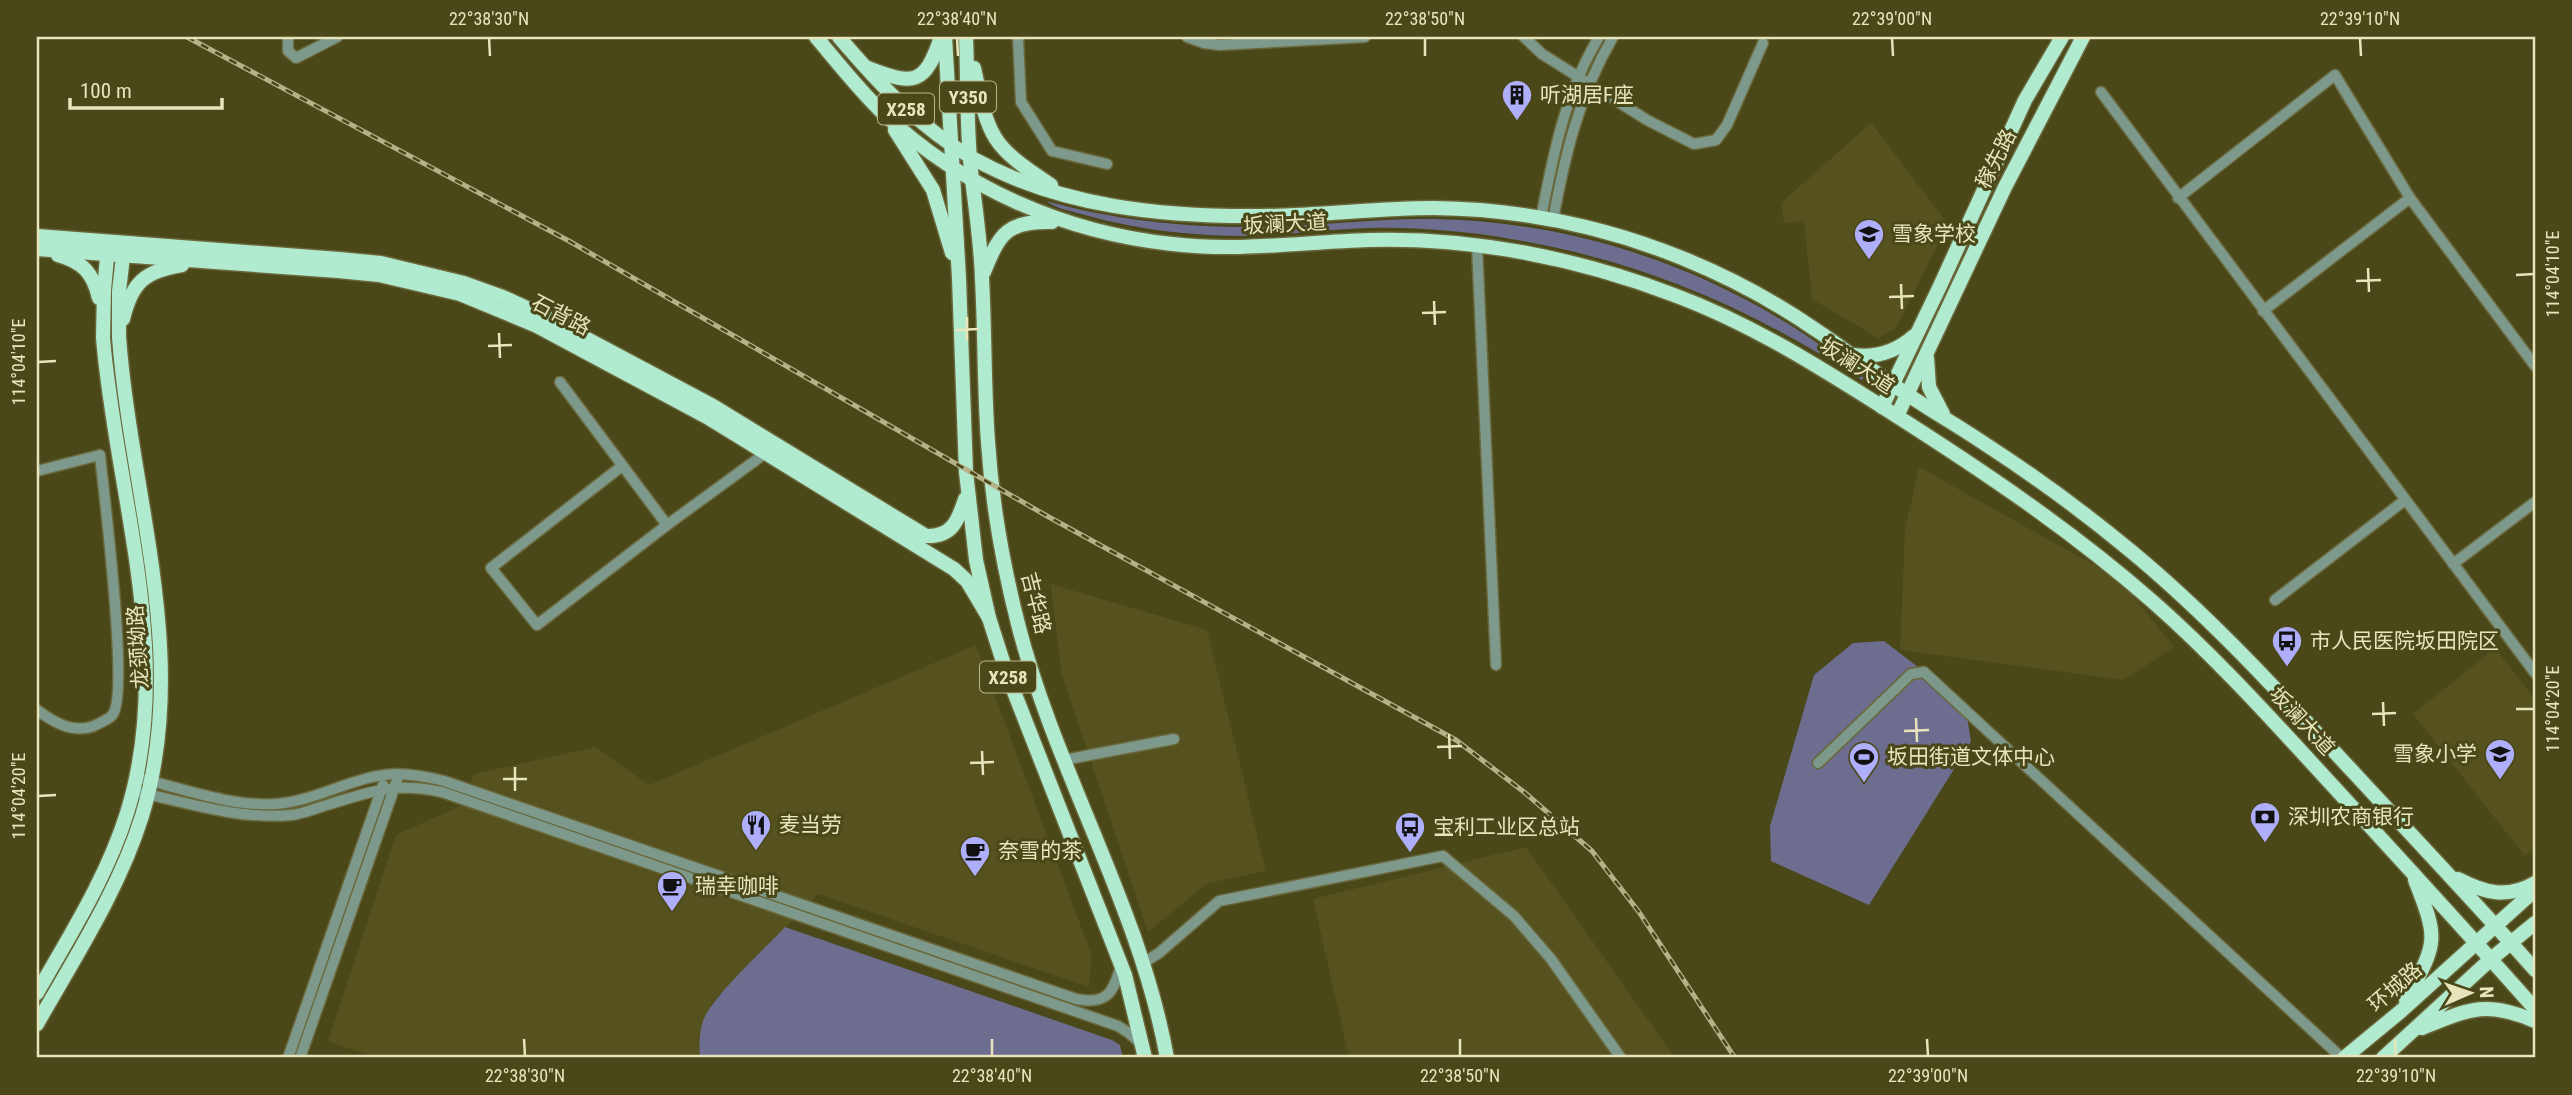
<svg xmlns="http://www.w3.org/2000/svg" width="2572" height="1095" font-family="'Roboto Condensed','Noto Sans SC',sans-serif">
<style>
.built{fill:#56521f}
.green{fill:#6d6d8f}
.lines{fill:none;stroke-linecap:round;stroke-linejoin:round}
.minor-casing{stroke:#6a673a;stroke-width:13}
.major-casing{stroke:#6a673a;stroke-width:17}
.minor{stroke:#7c998b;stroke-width:10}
.major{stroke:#b0ebd0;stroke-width:14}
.rail-casing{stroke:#b5b287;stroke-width:5}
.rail{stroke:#4a4719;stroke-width:2.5;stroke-dasharray:8;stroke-linecap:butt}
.ticks{fill:none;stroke:#e8e5bc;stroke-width:2.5}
.labels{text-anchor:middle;stroke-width:6;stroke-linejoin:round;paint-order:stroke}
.shield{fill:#4a4719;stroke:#b9b68b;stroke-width:2}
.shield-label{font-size:19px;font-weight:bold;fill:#e8e5bc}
.poi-label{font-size:21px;fill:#e8e5bc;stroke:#4a4719;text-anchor:start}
.street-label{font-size:21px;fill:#e8e5bc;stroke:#4a4719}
.neatline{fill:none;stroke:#e8e5bc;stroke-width:2.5}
.ticks-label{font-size:18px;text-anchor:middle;fill:#e8e5bc}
</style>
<rect width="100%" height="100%" fill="#4a4719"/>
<g class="built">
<polygon points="1871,123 1948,224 1896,328 1878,338 1812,299 1804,221 1784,223 1781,203"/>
<polygon points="1919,467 2119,579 2174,647 2124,680 1900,650 1905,530"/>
<polygon points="1051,584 1207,630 1266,871 1208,883 1148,932 1061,672"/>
<polygon points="976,645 1092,956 1089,987 818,894 712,1003 699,1037 700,1058 377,1058 328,1041 396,835 462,805 474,774 596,747 649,785"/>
<polygon points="2495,648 2535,699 2535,848 2525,856 2413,714"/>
<polygon points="1526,847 1675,1058 1349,1058 1313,899"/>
</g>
<g class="green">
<path d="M1047,201C1116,221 1191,228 1263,227C1319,226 1376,218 1433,219C1557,221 1679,257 1785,322C1812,338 1838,358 1864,377L1862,380C1750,308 1643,261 1511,239C1465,231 1416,227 1369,228C1328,229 1288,235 1247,236C1192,236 1138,230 1085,215C1074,212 1054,208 1047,201Z"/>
<polygon points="1884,641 1965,703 1971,742 1869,905 1771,861 1770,826 1814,675 1853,643"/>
<path d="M785,927L1112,1040L1120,1045L1123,1058H700C699,1045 699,1033 703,1021C712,996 765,949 785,927Z"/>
</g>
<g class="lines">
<g class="minor-casing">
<g id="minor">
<polyline points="288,37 288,51 296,58 337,37"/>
<polyline points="1018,37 1021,102 1052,151 1107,164"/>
<polyline points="1187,37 1204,43 1220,45 1365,37"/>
<polyline points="1524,37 1542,54 1647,120 1694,144 1716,140 1727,125 1763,43"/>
<polyline points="2101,92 2535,673"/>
<polyline points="2178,198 2335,75 2410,198 2535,366"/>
<path d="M1541,218C1553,155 1565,93 1599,37"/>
<path d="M1553,220C1565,155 1579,95 1613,37"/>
<polyline points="1477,246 1496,665"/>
<polyline points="2263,311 2410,198"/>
<polyline points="560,382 667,525"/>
<polyline points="622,466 491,568 537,625 667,525 767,452"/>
<path d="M37,471L100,455C104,494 129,691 113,714C111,718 104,721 100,723C77,736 56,724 37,710"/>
<polyline points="2453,564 2535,502"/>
<polyline points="2275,600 2405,500"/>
<polyline points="1064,760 1174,739"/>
<polyline points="1818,763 1911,674 1924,672 2342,1058"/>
<path d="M143,779C183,789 234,807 276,804C317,801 355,775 396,774C413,774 428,777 444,781L1076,999C1107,1005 1113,993 1121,966"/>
<path d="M133,791C185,802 238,820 291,815C303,814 316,808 327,805C372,791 394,782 442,792L1118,1026L1129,1033L1141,1044"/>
<polyline points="1143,963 1159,953 1219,901 1443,856 1514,916 1551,959 1621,1058"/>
<polyline points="288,1058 383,785"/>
<polyline points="300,1058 397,780"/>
</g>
</g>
<g class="major-casing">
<g id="major">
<path d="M816,37C838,63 859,90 884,114C962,188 1066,233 1172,244C1238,252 1303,242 1369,240C1471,237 1578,258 1674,295C1752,324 1821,368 1892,413C1983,471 2071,530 2152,601C2217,658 2275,723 2333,786C2401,860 2469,934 2535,1009"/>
<path d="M839,37C879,84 920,128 974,159C1061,207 1163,217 1261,216C1318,216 1376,208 1434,208C1518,209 1603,226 1682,258C1729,277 1774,301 1816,330C1842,347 1865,366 1891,383C1921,405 1954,423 1985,444C2036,477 2085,513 2132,552C2214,620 2284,698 2356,775C2416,840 2477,904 2535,970"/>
<polyline points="945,37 959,278 966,472 976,560 989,618 1007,674 1125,975 1145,1058"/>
<path d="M966,37C968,84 966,133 972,179C976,212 981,245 982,279C985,333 984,388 988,442C992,504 1003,565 1018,624C1056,773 1140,907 1167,1058"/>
<path d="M868,68C914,86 925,85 941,37"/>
<path d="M974,68C989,138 990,145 1051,185"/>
<polyline points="895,130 933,190 952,253"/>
<path d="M37,236L339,259L381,263L464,283L503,297L542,315L713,406L926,536C952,537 958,521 965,499"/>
<polyline points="37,249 338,271 379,275 460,294 537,326 707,417 954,569 967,581 989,618"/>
<path d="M58,255C83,262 93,273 99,298"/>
<path d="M984,272C1000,232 1008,221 1052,222"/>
<path d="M123,319C132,282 145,271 182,265"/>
<path d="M1853,355C1876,358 1897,351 1914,336"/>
<polyline points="1927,358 1929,387 1943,414"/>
<polyline points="1882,407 1940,286 2025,100 2062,37"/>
<polyline points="1897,416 2005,187 2083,37"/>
<path d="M2458,879C2485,893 2507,899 2535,883"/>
<path d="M37,993C70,935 107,877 127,813C176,656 116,495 103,338L104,290L108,247"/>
<path d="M2406,1001C2436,942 2440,943 2415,880"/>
<path d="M37,1024C75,957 119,890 142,816C191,656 131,498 119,337V291L124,248"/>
<path d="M2422,1028C2469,1009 2486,1000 2535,1021"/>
<polyline points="2344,1058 2401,1011 2535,890"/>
<polyline points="2383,1058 2491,959 2535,923"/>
</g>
</g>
<use href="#minor" class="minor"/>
<use href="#major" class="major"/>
<g class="rail-casing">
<polyline id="rail" points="187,37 569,241 1047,516 1456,740 1524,792 1592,851 1639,912 1735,1058"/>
</g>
<use href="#rail" class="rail"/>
</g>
<path class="ticks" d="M489,38L490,56M957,38L958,56M1425,38V56M1892,38L1893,56M2360,38L2361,56M2368,268L2369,292M2516,275L2534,274M2356,281L2381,280M1901,284L1902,309M1889,297L1914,296M1434,301L1435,325M1422,313L1446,312M967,317V341M955,330L979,329M499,333L500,358M488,346L512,345M38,362L56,361M2383,702L2384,726M2516,709H2534M2372,714L2396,713M1916,718L1917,742M1904,731L1929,730M1449,734L1450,759M1437,747L1462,746M982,751L983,775M970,763L994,762M515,767V791M503,779H527M38,796L56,795M524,1039L525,1056M992,1039V1056M1460,1039V1056M1927,1039L1928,1056M2395,1039L2396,1056"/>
<defs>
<g id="building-pin" transform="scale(1.575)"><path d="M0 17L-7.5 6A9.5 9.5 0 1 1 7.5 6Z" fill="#afaefa" stroke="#4a4719"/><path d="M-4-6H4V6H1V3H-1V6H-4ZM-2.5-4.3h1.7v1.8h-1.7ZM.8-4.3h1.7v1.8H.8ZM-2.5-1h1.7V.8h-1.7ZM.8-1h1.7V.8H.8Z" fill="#111"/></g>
<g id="school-pin" transform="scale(1.575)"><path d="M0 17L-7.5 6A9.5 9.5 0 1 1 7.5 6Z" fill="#afaefa" stroke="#4a4719"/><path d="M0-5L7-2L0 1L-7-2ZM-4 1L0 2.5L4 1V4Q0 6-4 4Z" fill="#111"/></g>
<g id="bus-pin" transform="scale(1.575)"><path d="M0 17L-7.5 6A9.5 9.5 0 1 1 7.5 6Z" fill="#afaefa" stroke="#4a4719"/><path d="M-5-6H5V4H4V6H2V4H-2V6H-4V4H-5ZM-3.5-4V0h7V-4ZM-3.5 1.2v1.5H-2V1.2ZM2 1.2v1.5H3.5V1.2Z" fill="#111"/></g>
<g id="stadium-pin" transform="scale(1.575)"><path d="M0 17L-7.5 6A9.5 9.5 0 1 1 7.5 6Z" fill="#afaefa" stroke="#4a4719"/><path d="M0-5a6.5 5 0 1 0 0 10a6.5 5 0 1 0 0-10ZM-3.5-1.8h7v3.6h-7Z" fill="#111"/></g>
<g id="bank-pin" transform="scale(1.575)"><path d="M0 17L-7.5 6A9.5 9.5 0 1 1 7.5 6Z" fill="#afaefa" stroke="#4a4719"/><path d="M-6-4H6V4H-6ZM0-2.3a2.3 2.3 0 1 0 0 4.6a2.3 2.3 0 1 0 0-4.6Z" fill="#111"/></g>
<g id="restaurant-pin" transform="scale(1.575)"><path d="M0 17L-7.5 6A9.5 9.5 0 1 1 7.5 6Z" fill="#afaefa" stroke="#4a4719"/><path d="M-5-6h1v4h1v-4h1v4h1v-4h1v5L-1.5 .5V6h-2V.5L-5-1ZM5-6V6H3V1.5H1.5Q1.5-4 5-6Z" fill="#111"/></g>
<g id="cafe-pin" transform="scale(1.575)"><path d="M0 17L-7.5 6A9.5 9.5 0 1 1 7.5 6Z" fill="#afaefa" stroke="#4a4719"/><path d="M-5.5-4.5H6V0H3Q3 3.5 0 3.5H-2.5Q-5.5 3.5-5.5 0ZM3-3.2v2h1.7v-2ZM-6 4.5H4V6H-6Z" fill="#111"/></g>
</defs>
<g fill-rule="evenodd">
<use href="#building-pin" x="1517" y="95"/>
<use href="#school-pin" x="1869" y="234"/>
<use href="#bus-pin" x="2287" y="641"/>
<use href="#school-pin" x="2500" y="754"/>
<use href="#stadium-pin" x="1864" y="757"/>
<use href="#bank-pin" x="2265" y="817"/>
<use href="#restaurant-pin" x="756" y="825"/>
<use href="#bus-pin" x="1410" y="827"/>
<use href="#cafe-pin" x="975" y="851"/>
<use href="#cafe-pin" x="672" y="886"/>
</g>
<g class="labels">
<g class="shield">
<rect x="940" y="81.5" width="56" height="31" rx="5"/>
<rect x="878" y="93.5" width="56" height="31" rx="5"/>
<rect x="980" y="661.5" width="56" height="31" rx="5"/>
</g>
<g class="shield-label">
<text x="968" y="104">Y350</text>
<text x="906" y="116">X258</text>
<text x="1008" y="684">X258</text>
</g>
<g class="poi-label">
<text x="1540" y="102">听湖居F座</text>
<text x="1892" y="241">雪象学校</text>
<text x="2310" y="648">市人民医院坂田院区</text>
<text x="2477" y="761" text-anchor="end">雪象小学</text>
<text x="1887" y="764">坂田街道文体中心</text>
<text x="2288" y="824">深圳农商银行</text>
<text x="779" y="832">麦当劳</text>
<text x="1433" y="834">宝利工业区总站</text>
<text x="998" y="858">奈雪的茶</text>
<text x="695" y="893">瑞幸咖啡</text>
</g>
<g class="street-label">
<text transform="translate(1996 159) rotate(-63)" y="7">稼先路</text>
<text transform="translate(1285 224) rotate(-3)" y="7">坂澜大道</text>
<text transform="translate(561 315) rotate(27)" y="7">石背路</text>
<text transform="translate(1857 366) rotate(33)" y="7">坂澜大道</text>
<text transform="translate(1036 603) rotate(76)" y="7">吉华路</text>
<text transform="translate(138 647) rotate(-94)" y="7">龙颈坳路</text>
<text transform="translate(2302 721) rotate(47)" y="7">坂澜大道</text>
<text transform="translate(2395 987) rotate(-41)" y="7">环城路</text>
</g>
</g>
<rect width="2572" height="1095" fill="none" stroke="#4a4719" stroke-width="77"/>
<g transform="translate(2470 993) rotate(88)" stroke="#4a4719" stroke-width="5" paint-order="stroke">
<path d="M0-5L12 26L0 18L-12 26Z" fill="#e8e5bc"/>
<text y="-10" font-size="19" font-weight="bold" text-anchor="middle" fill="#e8e5bc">N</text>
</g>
<path d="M70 98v10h152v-10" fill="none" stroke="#e8e5bc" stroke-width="3.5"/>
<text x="80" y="98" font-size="21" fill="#e8e5bc" stroke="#4a4719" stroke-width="5" paint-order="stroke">100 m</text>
<rect x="38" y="38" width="2496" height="1018" class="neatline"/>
<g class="ticks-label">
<text x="489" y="25">22°38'30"N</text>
<text x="957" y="25">22°38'40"N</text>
<text x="1425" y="25">22°38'50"N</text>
<text x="1892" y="25">22°39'00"N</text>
<text x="2360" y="25">22°39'10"N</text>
<text transform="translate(2553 274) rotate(-90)" y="6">114°04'10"E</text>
<text transform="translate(19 362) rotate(-90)" y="6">114°04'10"E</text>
<text transform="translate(2553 709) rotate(-90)" y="6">114°04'20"E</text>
<text transform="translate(19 796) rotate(-90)" y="6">114°04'20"E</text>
<text x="525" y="1082">22°38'30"N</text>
<text x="992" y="1082">22°38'40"N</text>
<text x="1460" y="1082">22°38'50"N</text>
<text x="1928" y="1082">22°39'00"N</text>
<text x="2396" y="1082">22°39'10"N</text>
</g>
</svg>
